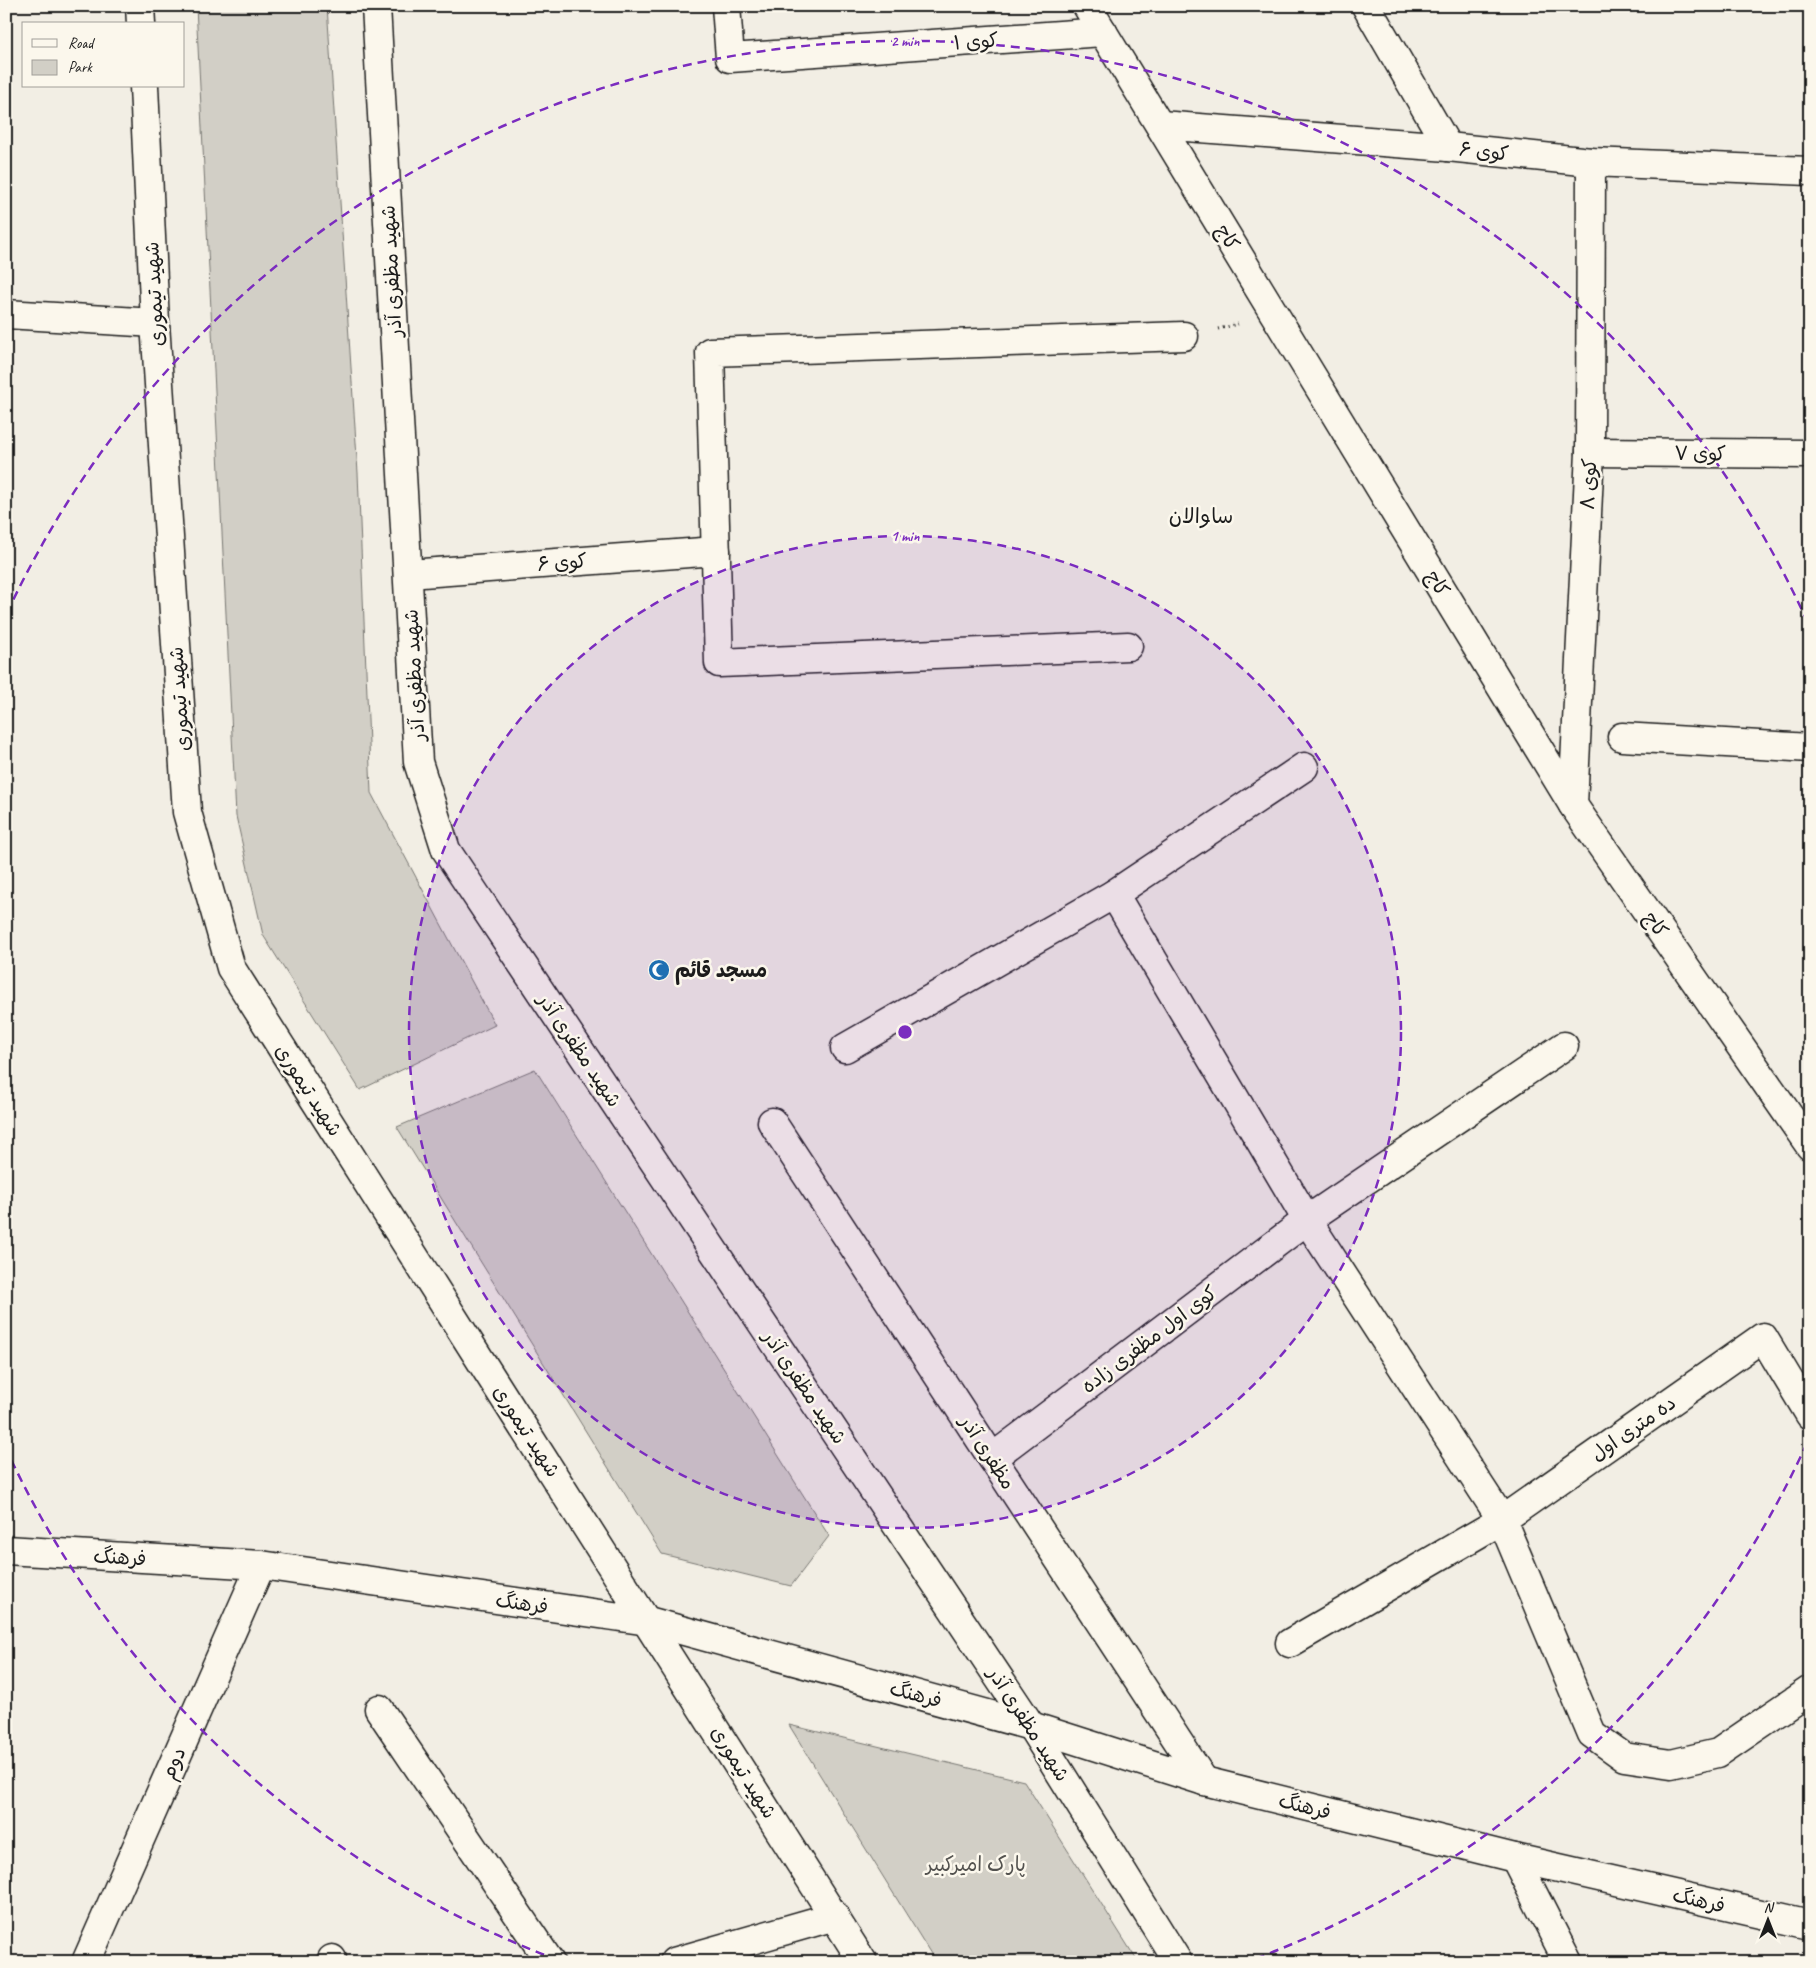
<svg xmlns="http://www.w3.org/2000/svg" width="1816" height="1968" font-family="Caveat,'Playpen Sans Arabic',sans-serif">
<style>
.green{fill:#d2cfc6;stroke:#777671}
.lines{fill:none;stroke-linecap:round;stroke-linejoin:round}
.street-casing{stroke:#1c1c1c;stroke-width:31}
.secondary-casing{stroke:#1c1c1c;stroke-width:31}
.path{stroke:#1c1c1c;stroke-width:3;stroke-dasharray:1 4;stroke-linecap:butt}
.street{stroke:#fbf7ec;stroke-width:28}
.secondary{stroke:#fbf7ec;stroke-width:28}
.ring{fill:none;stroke:#7b2cbf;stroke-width:2.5;stroke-dasharray:9 6}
.labels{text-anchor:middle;stroke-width:5;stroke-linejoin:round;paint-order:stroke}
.street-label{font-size:20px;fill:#1c1c1c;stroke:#fbf7ec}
.poi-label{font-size:20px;font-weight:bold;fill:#1c1c1c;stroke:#fbf7ec;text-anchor:start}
.park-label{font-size:20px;fill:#53524f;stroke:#fbf7ec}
.neighbourhood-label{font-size:21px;fill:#1c1c1c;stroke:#fbf7ec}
.centre{fill:#7b2cbf;stroke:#fbf7ec;stroke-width:2.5}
.ring-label{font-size:15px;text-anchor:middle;font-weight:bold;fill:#7b2cbf;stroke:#fbf7ec;stroke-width:5;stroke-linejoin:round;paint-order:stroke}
</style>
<rect width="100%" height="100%" fill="#f2eee4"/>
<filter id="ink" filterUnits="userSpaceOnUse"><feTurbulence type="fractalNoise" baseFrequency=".02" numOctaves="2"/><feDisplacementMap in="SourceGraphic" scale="10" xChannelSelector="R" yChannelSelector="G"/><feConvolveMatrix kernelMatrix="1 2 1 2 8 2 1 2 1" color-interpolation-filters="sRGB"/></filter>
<g filter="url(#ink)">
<g class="green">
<polygon points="196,6 327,6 358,473 371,793 495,1025 360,1090 263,935 236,816"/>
<polygon points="535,1069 829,1536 791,1586 662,1554 397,1127"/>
<polygon points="789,1725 1024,1781 1138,1962 936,1962"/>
</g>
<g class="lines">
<g class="street-casing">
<g id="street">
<polyline points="726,6 730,58 1103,32"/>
<polyline points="1087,6 1573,805 1810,1146"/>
<polyline points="1366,6 1448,147"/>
<polyline points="1160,125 1448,147 1591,162 1810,171"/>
<polyline points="6,314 155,323"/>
<polyline points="1590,452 1810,454"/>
<polyline points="409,574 716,551"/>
<polyline points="1128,646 719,663 710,352 1184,336"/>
<polyline points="1622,737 1810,748"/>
<polyline points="1573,805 1590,452 1591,162"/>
<polyline points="1114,894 1304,767"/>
<polyline points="845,1048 1114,894 1307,1220 1502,1520 1592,1734 1624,1757 1671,1764 1718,1753 1810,1690"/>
<polyline points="772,1122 1204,1781"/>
<polyline points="992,1458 1307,1220 1564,1046"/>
<polyline points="1290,1643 1502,1520 1763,1337 1810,1415"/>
<polyline points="379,1709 550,1962"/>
<polyline points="1515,1858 1568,1962"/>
<polyline points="86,1962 261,1565"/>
<polyline points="331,1962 332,1959"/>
<polyline points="674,1962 835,1916"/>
</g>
</g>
<g class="secondary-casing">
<g id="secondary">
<polyline points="140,6 141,24"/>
<polyline points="376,6 418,762 446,850 1031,1726 1178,1962"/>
<polyline points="144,86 155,323 187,812 231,968 863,1962"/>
<polyline points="6,1550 261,1565 648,1621 1031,1726 1204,1781 1515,1858 1810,1925"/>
</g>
</g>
<polyline class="path" points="1218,329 1238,324"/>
<use href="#street" class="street"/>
<use href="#secondary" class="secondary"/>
</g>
</g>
<circle cx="905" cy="1032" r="496" fill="#7b2cbf" fill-opacity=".12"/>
<g class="ring">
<circle cx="905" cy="1032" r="496"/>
<path d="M1807 1443A991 991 0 0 1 1252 1960M558 1960A991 991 0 0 1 7 1451M7 613A991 991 0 0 1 1807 621"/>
</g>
<defs>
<g id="mosque-disc" transform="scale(1.125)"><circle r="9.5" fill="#1f6fb2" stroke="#fbf7ec"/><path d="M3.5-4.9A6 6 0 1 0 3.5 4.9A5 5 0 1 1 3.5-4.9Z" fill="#fff"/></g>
</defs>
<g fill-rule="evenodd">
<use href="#mosque-disc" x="659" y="970"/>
</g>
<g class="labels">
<g class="street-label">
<text transform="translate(976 41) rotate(-4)" y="7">کوی ۱</text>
<text transform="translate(1484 151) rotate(6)" y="7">کوی ۶</text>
<text transform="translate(1228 237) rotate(59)" y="7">کاج</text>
<text transform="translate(391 271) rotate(-93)" y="7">شهید مظفری آذر</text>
<text transform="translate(154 294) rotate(-93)" y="7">شهید تیموری</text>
<text transform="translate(1700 453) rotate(1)" y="7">کوی ۷</text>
<text transform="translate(1588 484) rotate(-87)" y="7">کوی ۸</text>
<text transform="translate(562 562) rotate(-4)" y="7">کوی ۶</text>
<text transform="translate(1438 583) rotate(59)" y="7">کاج</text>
<text transform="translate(414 675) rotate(-93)" y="7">شهید مظفری آذر</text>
<text transform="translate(179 699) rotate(-94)" y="7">شهید تیموری</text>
<text transform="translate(1656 924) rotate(55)" y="7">کاج</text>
<text transform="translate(580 1050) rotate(56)" y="7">شهید مظفری آذر</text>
<text transform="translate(309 1090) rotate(57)" y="7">شهید تیموری</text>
<text transform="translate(1149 1339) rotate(-37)" y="7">کوی اول مظفری زاده</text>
<text transform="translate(805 1387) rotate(56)" y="7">شهید مظفری آذر</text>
<text transform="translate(1633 1428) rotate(-35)" y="7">ده متری اول</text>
<text transform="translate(527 1431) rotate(57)" y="7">شهید تیموری</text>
<text transform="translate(988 1452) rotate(57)" y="7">مظفری آذر</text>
<text transform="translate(120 1557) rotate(3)" y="7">فرهنگ</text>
<text transform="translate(522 1603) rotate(8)" y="7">فرهنگ</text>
<text transform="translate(916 1694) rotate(15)" y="7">فرهنگ</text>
<text transform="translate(1029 1724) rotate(57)" y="7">شهید مظفری آذر</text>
<text transform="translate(173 1763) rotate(-66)" y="7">دوم</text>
<text transform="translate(744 1772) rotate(58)" y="7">شهید تیموری</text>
<text transform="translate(1305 1806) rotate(14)" y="7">فرهنگ</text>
<text transform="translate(1699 1900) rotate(13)" y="7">فرهنگ</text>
</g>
<g class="poi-label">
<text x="675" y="977">مسجد قائم</text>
</g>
<g class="park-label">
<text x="976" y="1871">پارک امیرکبیر</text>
</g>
<g class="neighbourhood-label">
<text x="1201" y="523">ساوالان</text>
</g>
</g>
<circle cx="905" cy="1032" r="8" class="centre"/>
<g class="ring-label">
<text x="905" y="46">2 min</text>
<text x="905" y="541">1 min</text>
</g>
<rect width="1816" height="1968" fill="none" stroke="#fbf7ec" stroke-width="25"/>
<rect x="12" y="12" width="1791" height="1943" fill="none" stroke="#1c1c1c" stroke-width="2" filter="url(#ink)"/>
<rect x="22" y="22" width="162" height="65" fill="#fbf7ec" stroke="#a29f99"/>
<rect x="32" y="39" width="25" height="8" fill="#fbf7ec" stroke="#a29f99"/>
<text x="68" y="48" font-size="15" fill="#1c1c1c">Road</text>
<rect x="32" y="60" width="25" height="15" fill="#d2cfc6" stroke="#a29f99"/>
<text x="68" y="72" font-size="15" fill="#1c1c1c">Park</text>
<g transform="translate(1768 1920)" stroke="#fbf7ec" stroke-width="4" paint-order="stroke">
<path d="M0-4L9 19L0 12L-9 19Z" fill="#1c1c1c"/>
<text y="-8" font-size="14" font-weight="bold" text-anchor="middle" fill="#1c1c1c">N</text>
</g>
</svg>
